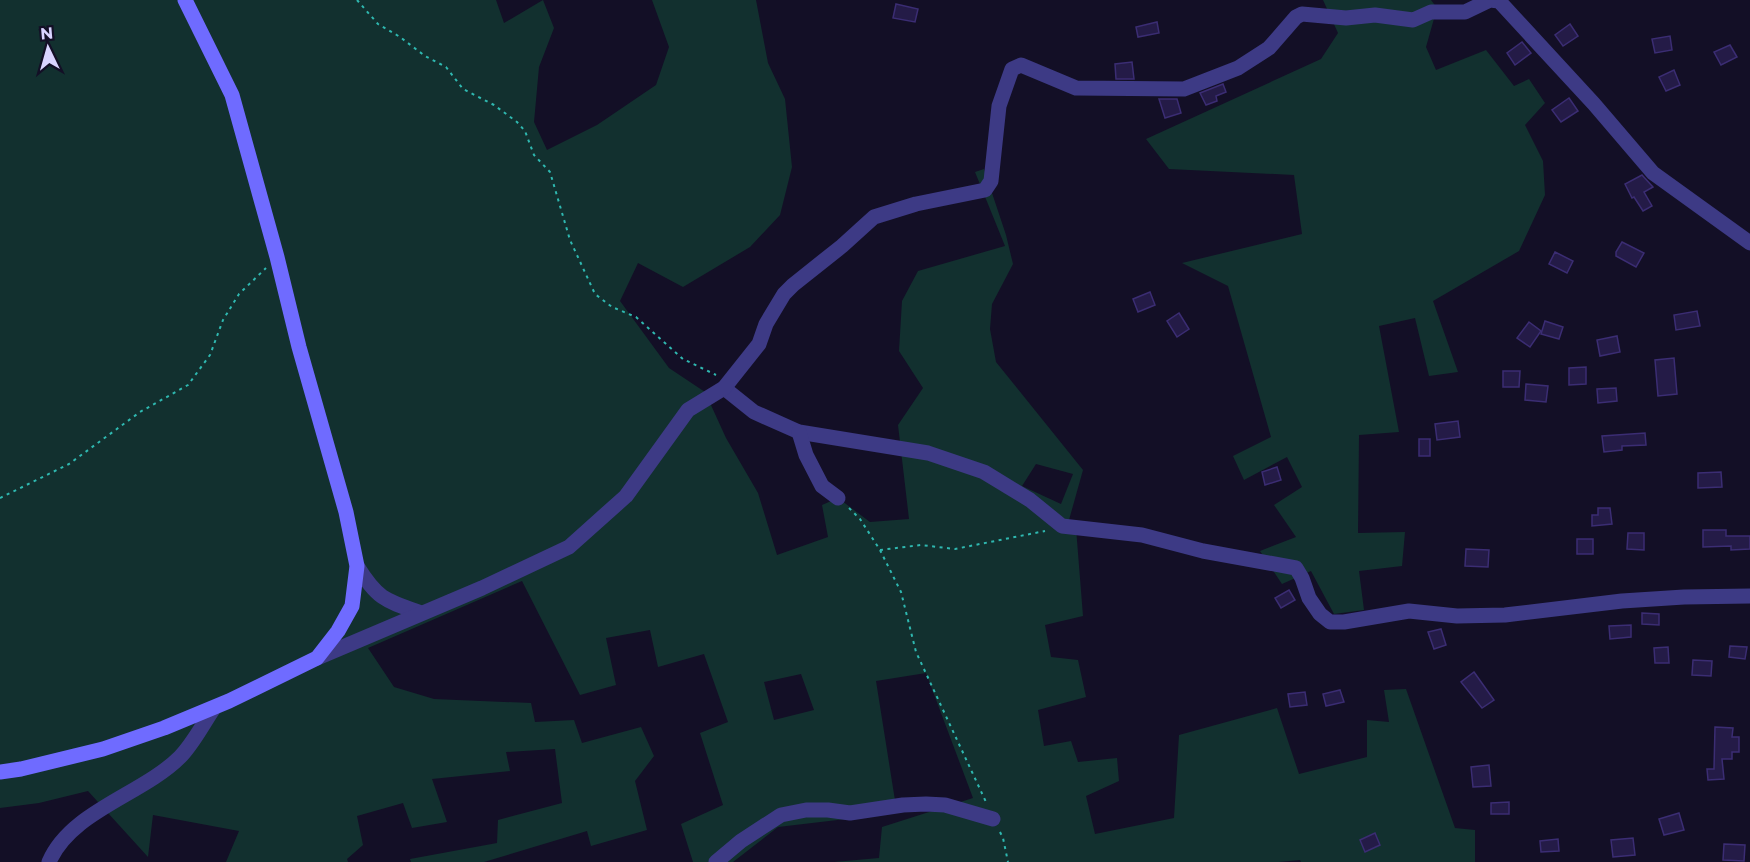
<svg xmlns="http://www.w3.org/2000/svg" width="1750" height="862" font-family="Montserrat,sans-serif">
<style>
.green{fill:#12302f;fill-rule:evenodd}
.building{fill:#241b47;stroke:#3b2d73;stroke-width:1.5}
.lines{fill:none;stroke-linecap:round;stroke-linejoin:round}
.path{stroke:#2fb8b0;stroke-width:2;stroke-dasharray:3 4.5;stroke-linecap:butt}
.street{stroke:#3d3a85;stroke-width:15}
.secondary{stroke:#6f6bff;stroke-width:15}
</style>
<rect width="100%" height="100%" fill="#130f26"/>
<g class="green">
<path d="M0,0H496L504,23L543,0L554,28L539,67L534,122L547,150L597,125L656,85L669,47L652,0H756L768,63L785,99L792,167L780,215L750,247L683,287L638,263L620,301L669,368L705,392L726,438L758,493L777,555L828,537L822,505L838,498L870,522L909,519L898,425L923,388L899,351L902,301L918,271L1005,246L975,172L984,169L1006,235L1013,264L992,304L990,329L996,362L1083,470L1069,520L1076,528L1083,616L1045,625L1051,657L1078,660L1086,697L1038,710L1044,746L1071,741L1078,762L1117,758L1119,781L1086,796L1095,834L1174,818L1179,735L1277,708L1299,774L1367,757V720L1389,722L1384,690L1406,689L1455,828L1475,830V862H1301L1300,860L1279,862H834L879,858L882,827L973,798L926,673L876,681L897,813L778,827L733,862H693L681,824L723,805L700,733L728,722L704,654L658,667L650,630L606,638L616,685L580,695L522,581L368,648L394,687L434,699L531,703L535,722L574,720L582,743L641,727L654,756L635,781L647,830L591,846L587,831L484,862H411L410,859L497,843L498,820L562,803L555,749L506,752L510,771L432,779L447,822L412,828L403,803L357,816L363,845L347,859L348,862H226L239,831L153,815L148,857L88,791L39,803L0,808ZM1036,464L1073,474L1061,504L1022,486ZM801,674L814,710L774,720L764,682Z"/>
<polygon points="1323,0 1431,0 1437,8 1426,47 1436,70 1486,50 1514,86 1529,79 1545,103 1525,125 1543,161 1545,195 1519,251 1433,301 1458,372 1429,376 1415,318 1379,326 1399,432 1359,435 1358,533 1405,532 1402,566 1359,571 1364,610 1334,614 1311,571 1282,584 1260,551 1296,537 1274,505 1302,487 1287,457 1244,480 1233,456 1271,437 1228,286 1182,263 1302,234 1294,175 1169,169 1146,139 1321,59 1338,33"/>
</g>
<g class="building">
<polygon points="896,4 918,9 915,22 893,18"/>
<polygon points="1157,22 1159,33 1138,37 1136,27"/>
<polygon points="1570,24 1578,36 1563,46 1555,35"/>
<polygon points="1670,36 1672,50 1655,53 1652,39"/>
<polygon points="1522,42 1531,53 1515,65 1507,53"/>
<polygon points="1730,45 1737,57 1721,65 1714,52"/>
<polygon points="1132,62 1134,79 1116,79 1115,64"/>
<polygon points="1674,70 1680,85 1666,91 1659,77"/>
<polygon points="1223,84 1226,92 1216,96 1217,101 1206,105 1200,93"/>
<polygon points="1569,98 1578,111 1561,122 1552,110"/>
<polygon points="1159,99 1177,99 1181,113 1165,118"/>
<polygon points="1642,175 1653,187 1644,192 1652,206 1643,211 1634,197 1632,198 1625,184"/>
<polygon points="1622,242 1644,253 1636,267 1616,256 1616,252"/>
<polygon points="1555,252 1573,261 1567,273 1549,264"/>
<polygon points="1150,292 1155,305 1138,312 1133,299"/>
<polygon points="1697,311 1700,326 1676,330 1674,315"/>
<polygon points="1179,313 1189,329 1177,337 1167,321"/>
<polygon points="1545,321 1563,327 1559,339 1541,334"/>
<polygon points="1529,322 1541,331 1530,347 1517,338"/>
<polygon points="1617,336 1620,352 1600,356 1597,340"/>
<polygon points="1674,358 1677,394 1658,396 1655,360"/>
<polygon points="1586,367 1586,384 1569,385 1569,368"/>
<polygon points="1503,371 1520,371 1519,387 1503,387"/>
<polygon points="1526,384 1548,386 1546,402 1525,400"/>
<polygon points="1616,388 1617,401 1598,403 1597,389"/>
<polygon points="1458,421 1460,437 1437,440 1435,424"/>
<polygon points="1645,433 1646,445 1622,446 1622,450 1604,452 1602,436"/>
<rect x="1419" y="439" width="11" height="17"/>
<polygon points="1277,467 1281,480 1265,485 1262,472"/>
<polygon points="1721,472 1722,487 1698,488 1698,473"/>
<polygon points="1598,508 1610,508 1612,524 1592,526 1592,515 1598,515"/>
<polygon points="1703,530 1726,530 1726,536 1750,536 1750,549 1731,550 1731,546 1703,547"/>
<polygon points="1628,533 1644,533 1644,550 1627,549"/>
<rect x="1577" y="539" width="16" height="15"/>
<polygon points="1466,549 1489,550 1488,567 1465,566"/>
<polygon points="1289,590 1295,600 1281,608 1275,598"/>
<polygon points="1642,613 1659,614 1659,625 1642,624"/>
<polygon points="1631,625 1631,637 1610,639 1609,626"/>
<polygon points="1441,629 1446,645 1434,649 1428,632"/>
<polygon points="1730,646 1747,647 1745,659 1729,657"/>
<polygon points="1668,647 1669,663 1655,663 1654,648"/>
<polygon points="1693,660 1712,661 1711,676 1692,675"/>
<polygon points="1474,672 1494,700 1482,708 1461,682"/>
<polygon points="1340,690 1344,702 1326,706 1323,694"/>
<polygon points="1305,692 1307,705 1290,707 1288,694"/>
<polygon points="1715,727 1733,728 1732,737 1739,737 1739,752 1732,752 1732,759 1722,759 1724,779 1708,780 1707,769 1714,769"/>
<polygon points="1489,765 1491,786 1473,787 1471,767"/>
<polygon points="1509,802 1509,814 1491,814 1491,803"/>
<polygon points="1679,813 1684,830 1664,835 1659,819"/>
<polygon points="1375,833 1380,845 1365,852 1360,840"/>
<polygon points="1633,838 1635,855 1613,857 1611,840"/>
<polygon points="1558,839 1559,851 1541,852 1540,841"/>
<polygon points="1724,844 1745,845 1744,861 1723,860"/>
</g>
<g class="lines">
<g class="path">
<polyline points="357,0 378,24 400,37 425,56 446,67 463,89 494,105 517,122 525,131 534,155 550,172 570,240 595,294 612,307 636,317 683,359 716,375"/>
<polyline points="0,498 69,464 140,412 188,385 210,355 223,320 239,294 266,268"/>
<polyline points="849,508 860,519 880,550 901,592 916,652 986,802"/>
<polyline points="880,550 921,545 955,549 1045,531"/>
<polyline points="1000,832 1003,838 1008,862"/>
</g>
<g class="street">
<polyline points="724,388 754,412 799,432 928,453 984,472 1030,500 1062,526 1142,535 1203,551 1296,568 1302,578 1309,598 1320,614 1330,622 1344,622 1409,611 1457,616 1505,615 1622,601 1684,597 1750,596"/>
<polyline points="799,432 806,455 822,486 838,498"/>
<path d="M357,566C378,600 386,601 422,613"/>
<polyline points="317,658 482,588 569,547 626,496 688,410 724,388 759,344 766,324 784,294 793,285 842,246 874,217 916,204 985,190 991,181 999,106 1012,69 1021,65 1076,88 1184,89 1238,68 1269,48 1296,17 1302,14 1346,18 1375,15 1413,20 1431,12 1465,12 1490,0 1499,1 1594,104 1653,173 1750,243"/>
<path d="M49,862C71,811 142,795 180,757C193,744 203,724 214,708"/>
<polyline points="716,862 741,841 781,815 806,810 828,810 850,813 903,805 926,804 945,805 993,819"/>
</g>
<polyline class="secondary" points="0,772 21,769 103,749 164,728 229,701 317,658 338,631 352,606 357,566 346,512 299,347 277,257 232,95 185,0"/>
</g>
<g transform="translate(48 48) rotate(355)" stroke="#130f26" stroke-width="4.5" paint-order="stroke">
<path d="M0-4.5L10 22L0 15L-10 22Z" fill="#d9d4ff"/>
<text y="-9" font-size="16" font-weight="bold" text-anchor="middle" fill="#d9d4ff">N</text>
</g>
</svg>
